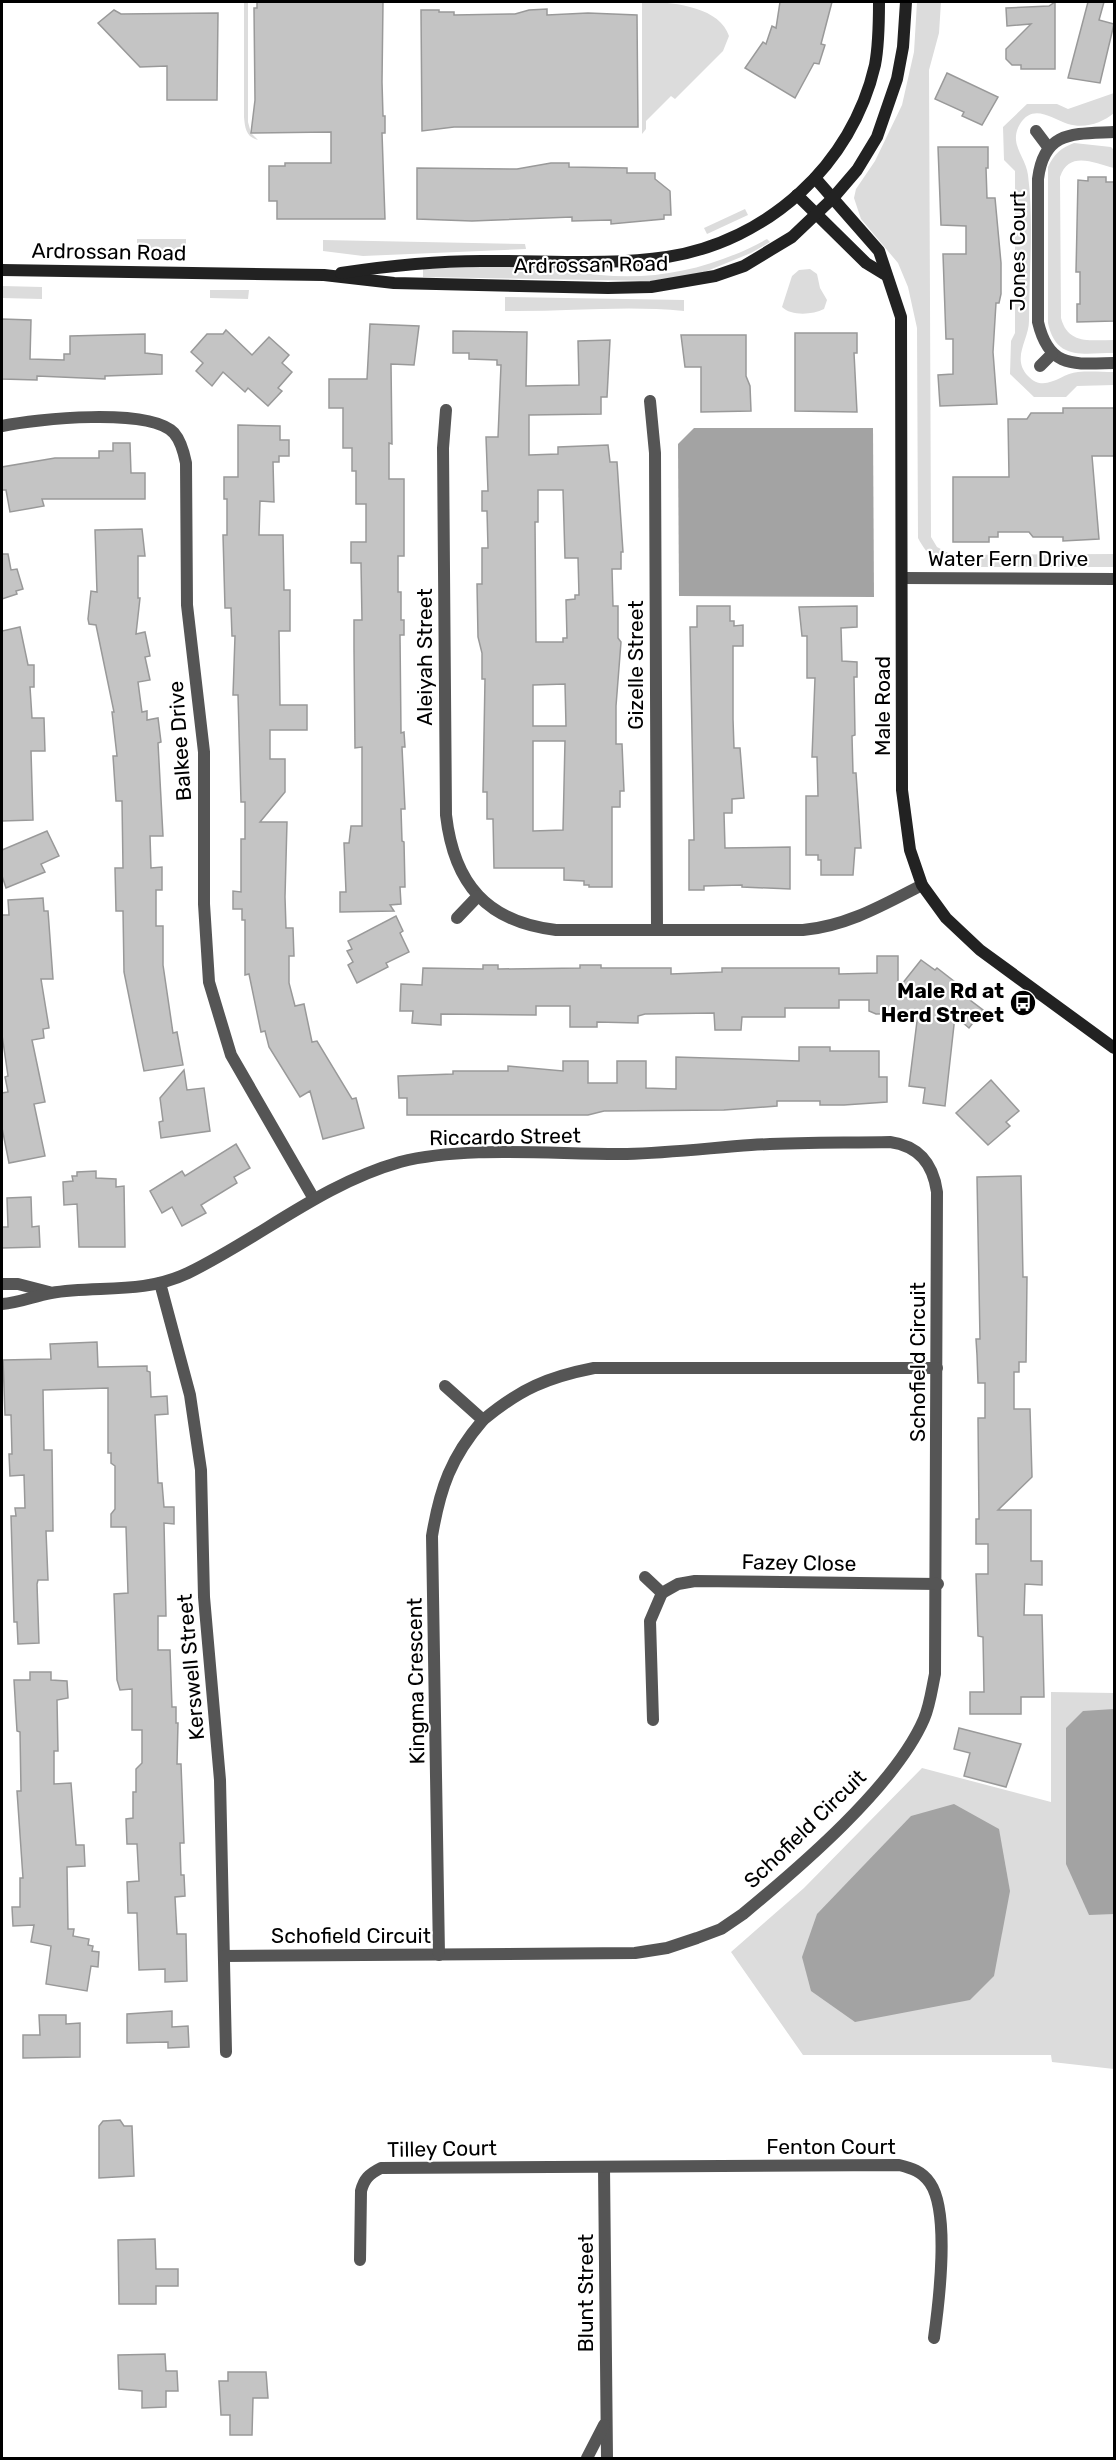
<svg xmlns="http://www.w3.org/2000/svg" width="1116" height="2460" font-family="Rubik,sans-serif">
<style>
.green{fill:#dcdcdc}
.water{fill:#a3a3a3}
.building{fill:#c4c4c4;stroke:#999;stroke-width:1.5;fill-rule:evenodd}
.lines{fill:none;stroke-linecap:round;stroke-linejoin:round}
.street{stroke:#555;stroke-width:12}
.secondary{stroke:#222;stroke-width:12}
.labels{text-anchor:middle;stroke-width:4.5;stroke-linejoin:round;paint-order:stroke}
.street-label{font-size:21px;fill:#000;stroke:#fff}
.poi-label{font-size:21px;font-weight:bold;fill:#000;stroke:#fff;text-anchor:end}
</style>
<rect width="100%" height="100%" fill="#fff"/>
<g class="green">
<path d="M244,2H248V122L251,133L258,140C246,137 245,128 244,117Z"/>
<path d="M642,2C669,1 720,6 729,36L723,51L675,99L671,96L646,121V129L642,134Z"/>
<path d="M917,2H941L939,33L929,70L931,537L937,547L952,555L1114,554V567H959C938,564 928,557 918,538L917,328L908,287L898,263L861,219L854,198L856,189L875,161L902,105L914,52Z"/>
<path d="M1114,93V113C1102,123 1085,129 1068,124C1051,118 1033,103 1020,124C1008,144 1026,157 1028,175C1034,223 1029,273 1029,321C1029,340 1011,358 1028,376C1045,394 1061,373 1078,372C1090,371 1103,372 1114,372V385L1077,386L1066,397H1034L1010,374L1011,341L1015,333V171L1004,160L1003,127L1027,104H1057L1068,109Z"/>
<path d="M1074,143L1111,147L1114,150V168C1094,163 1069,150 1060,177L1061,318C1068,345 1091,340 1114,340V353C1083,353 1056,361 1048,323V167C1054,154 1061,148 1074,143Z"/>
<polygon points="745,209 748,215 707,234 704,228"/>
<rect x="137" y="239" width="49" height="18"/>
<path d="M767,239L770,242L751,253L702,273L652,281L423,277V269C465,267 508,265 551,267C567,268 583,274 600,275C659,281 716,267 767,239Z"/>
<polygon points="323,240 525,244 526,249 363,256 323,251"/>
<path d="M810,269L817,274L820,288L827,300L824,309C812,315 791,316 782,307L792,276L799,270Z"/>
<polygon points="2,286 42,287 42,299 2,298"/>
<polygon points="210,290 249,290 248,299 210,298"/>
<path d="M505,297L684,300V311C624,305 565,312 505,311Z"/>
<polygon points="1051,1692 1114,1693 1114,2069 1052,2062 1051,2055 803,2055 731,1952 804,1888 922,1768 1051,1802"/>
</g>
<g class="water">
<polygon points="694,428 873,428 874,597 679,596 678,444"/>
<polygon points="1114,1709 1114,1914 1089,1915 1066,1864 1066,1728 1083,1711"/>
<polygon points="954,1804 999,1829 1010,1891 994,1976 970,2000 855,2022 811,1991 802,1957 817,1914 911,1816"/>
</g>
<g class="building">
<polygon points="257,2 383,2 382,82 383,116 385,116 385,133 382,133 385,219 277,219 277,201 269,201 269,166 285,166 285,163 331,163 331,132 251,133 255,100 254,8 257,8"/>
<polygon points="780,2 832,2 821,44 825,45 819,64 814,63 795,98 745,68 763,42 766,44 772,26 776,28"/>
<polygon points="1055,2 1055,69 1021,69 1021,65 1012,65 1006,59 1006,49 1031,24 1007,26 1006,8 1049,6"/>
<polygon points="1088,2 1104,2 1099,20 1114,24 1100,83 1068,78"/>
<polygon points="547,9 547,15 588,13 637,15 638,127 454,127 422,131 421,10 439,10 439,12 454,12 454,15 515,14 529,10"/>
<polygon points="114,10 121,14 218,13 217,100 167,100 167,66 140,67 98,23"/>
<polygon points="947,73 998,97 982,125 962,116 964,112 935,99"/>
<polygon points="938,147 988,147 988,168 986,168 987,198 995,198 1001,263 1001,294 999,303 996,303 993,352 997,404 940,406 938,375 953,374 953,339 946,339 943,254 966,254 966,226 941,225"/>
<polygon points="551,163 569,163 569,167 627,168 627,173 655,173 655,179 670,191 671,215 664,215 664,219 611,224 611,220 572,221 572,217 472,221 417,219 417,168 517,169"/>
<polygon points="1088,177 1106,177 1106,182 1114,182 1114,321 1077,322 1077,304 1080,304 1080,272 1076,272 1078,180 1088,181"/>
<polygon points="2,319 31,320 30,359 64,360 64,354 70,354 70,336 145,334 145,353 162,355 162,374 105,376 105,379 37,376 37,380 2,379"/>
<polygon points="370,324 419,326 414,365 391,364 392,444 389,443 389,479 404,479 404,556 398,556 398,592 401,592 401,620 404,620 404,635 400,635 401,733 404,732 405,747 402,747 405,809 401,809 402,841 404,842 405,887 400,887 401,904 390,905 394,911 340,912 340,892 346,892 344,843 349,843 351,826 362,826 362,747 355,748 354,648 354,620 362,620 361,563 351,563 351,542 366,542 366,504 356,504 356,471 352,471 352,448 343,448 343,408 329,408 329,379 367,379"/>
<polygon points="226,330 252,355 269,337 289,355 282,363 292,372 278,388 282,391 268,406 248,388 245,392 223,372 212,386 196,371 203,363 191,352 207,334 223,334"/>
<path d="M453,331L527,332L526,386L579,385L578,341L610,340L607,397H601V414L529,415V455L558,454V447L608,445L610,462H617L623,552H621V569H612L613,606H618V638L621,642L616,706V744H622L624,791H620V807H612V887H589V885H584V881L564,880V868H494L493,819H487V792H483L485,679H482V653L478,637L477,584H482V548H488L487,511H482V491H488L486,437H498L501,365H497V360L469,359V353H453ZM538,490H563L565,558H578L579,595H575V599L566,600L567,638H563V642H536L535,522H538ZM565,684L566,726H533V685ZM533,741H565L563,830L533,831Z"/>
<polygon points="795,333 857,333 857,353 854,353 857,412 795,411"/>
<polygon points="681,335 746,335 746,376 750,386 751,411 701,412 701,367 685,367"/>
<polygon points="1063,408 1114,408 1114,456 1092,456 1099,539 1063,541 1063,537 1033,537 1029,532 998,532 998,537 989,537 989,542 953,542 953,477 1009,477 1008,419 1027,419 1031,413 1063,413"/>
<polygon points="238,425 280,426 280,440 289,440 289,456 279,456 279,462 273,462 274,502 260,501 259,535 283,535 284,590 290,590 290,631 279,631 280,705 307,705 307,730 270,730 270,759 285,759 285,792 260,822 287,822 285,897 286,928 293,928 294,956 289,956 289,983 295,1006 304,1004 312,1042 317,1041 352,1099 356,1098 364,1128 323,1139 310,1091 300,1097 269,1047 265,1031 261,1032 249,974 245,975 245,920 242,920 242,909 233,909 233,891 241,892 241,839 245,839 245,802 241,802 238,695 233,695 235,636 232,636 231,608 225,608 223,535 227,535 227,499 224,499 224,477 238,477"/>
<polygon points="113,443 130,443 131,473 145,473 145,499 42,499 44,506 10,512 6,490 2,490 2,467 55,458 99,458 99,451 113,451"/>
<polygon points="142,529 145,556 138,556 138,598 140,598 136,634 145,632 150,656 145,657 150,680 138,682 142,712 147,711 147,720 158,718 161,742 158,743 163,836 150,836 151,868 162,867 162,890 156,890 156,926 163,926 163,965 173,1033 177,1032 183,1065 144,1071 124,972 123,911 116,911 115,868 123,868 122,801 116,801 113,756 117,756 112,712 114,712 96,625 89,624 88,619 91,591 97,592 95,530"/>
<polygon points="2,554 8,554 11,570 17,569 23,589 16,591 17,594 2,599"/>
<polygon points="697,606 730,606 730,621 734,621 734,626 743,625 743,646 733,646 733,719 734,748 740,748 744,798 732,799 732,813 724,813 725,848 790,847 790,889 742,887 742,885 704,886 704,890 689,890 689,840 694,840 690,627 697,627"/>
<polygon points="857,606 857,627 841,628 842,661 857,662 857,677 854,677 855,735 852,736 853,773 856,773 861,848 855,848 853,875 821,875 821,860 818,860 818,855 806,855 806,796 818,796 817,757 812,757 815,678 807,678 807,636 802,636 799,607"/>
<polygon points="20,627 28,665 34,665 34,687 30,687 32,718 44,718 45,751 31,751 33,820 2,821 2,631"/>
<polygon points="47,831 59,856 41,864 45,872 6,888 2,876 2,850"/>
<polygon points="43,898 44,911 48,911 53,979 41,979 49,1028 43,1029 44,1038 32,1040 45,1102 34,1104 45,1156 9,1163 2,1128 2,1093 8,1092 5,1077 8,1076 2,1035 2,915 9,915 8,900"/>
<polygon points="396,916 403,931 400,933 409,952 386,963 388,967 357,983 348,965 353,962 347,951 352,949 348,941"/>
<polygon points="877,956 898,956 898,989 921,960 935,970 937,968 973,996 970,1000 983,1010 969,1028 955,1016 945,1106 923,1103 925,1088 909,1086 918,1013 876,1014 869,1011 869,1000 839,1000 839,1008 785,1008 785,1017 742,1017 741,1030 715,1030 714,1013 645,1014 638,1016 638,1023 597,1022 597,1027 570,1027 570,1006 536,1006 536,1015 441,1014 441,1025 412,1023 413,1011 400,1011 401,984 422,985 423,968 483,969 483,965 498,965 498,969 580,968 580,965 601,965 601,968 671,968 671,974 722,972 722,968 839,968 839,974 877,973"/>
<polygon points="799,1047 830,1047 830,1051 879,1051 879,1077 887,1077 887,1102 844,1105 820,1105 820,1101 777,1101 777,1106 724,1110 604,1111 588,1115 407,1115 407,1098 399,1098 398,1076 453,1074 453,1071 508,1071 508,1066 563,1071 563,1061 588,1061 588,1083 617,1083 617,1061 646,1061 646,1088 676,1089 676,1057 799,1061"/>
<polygon points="184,1070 187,1090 204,1088 210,1131 161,1138 159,1122 163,1121 160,1098"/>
<polygon points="991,1080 1019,1111 1006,1122 1010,1126 988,1145 956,1113"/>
<polygon points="236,1144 250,1168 234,1177 237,1183 201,1205 206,1213 182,1226 172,1207 162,1213 150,1191 182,1171 185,1176"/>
<polygon points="96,1171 96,1178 116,1179 116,1187 124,1186 125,1247 79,1247 77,1204 64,1205 63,1182 73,1181 72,1176 77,1176 77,1172"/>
<polygon points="1021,1176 1023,1277 1027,1277 1026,1362 1019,1362 1019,1372 1014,1372 1014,1409 1030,1409 1032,1477 998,1510 1031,1510 1031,1561 1042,1561 1042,1585 1025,1584 1024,1615 1042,1615 1044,1697 1021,1697 1021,1714 970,1714 970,1692 984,1692 983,1637 978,1636 976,1574 988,1574 988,1544 976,1544 976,1519 979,1519 978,1418 985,1418 985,1383 978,1383 977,1355 976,1339 980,1339 977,1177"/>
<polygon points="31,1197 32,1227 39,1226 40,1247 2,1248 2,1227 8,1227 7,1198"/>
<polygon points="97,1342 98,1367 147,1366 147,1371 150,1372 151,1397 167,1396 168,1414 155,1415 158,1483 162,1483 164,1507 174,1507 174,1524 164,1523 166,1616 158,1616 158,1650 170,1650 172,1707 176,1707 176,1723 178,1723 177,1764 181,1764 184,1843 180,1843 181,1875 184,1875 185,1896 175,1897 177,1934 186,1934 187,1981 165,1982 165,1969 139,1970 137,1913 128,1913 127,1882 139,1881 137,1844 127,1844 126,1819 133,1818 133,1792 136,1792 136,1769 142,1763 142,1730 132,1730 132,1689 120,1690 117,1680 114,1594 128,1593 126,1527 111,1527 111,1514 115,1509 115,1466 111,1463 111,1453 108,1453 108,1388 43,1390 44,1450 52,1450 53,1531 46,1531 48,1580 38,1580 37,1584 39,1643 18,1644 17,1622 14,1622 11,1516 16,1516 15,1508 25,1508 24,1475 10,1476 9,1454 12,1454 11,1415 5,1415 3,1360 51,1359 50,1344"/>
<polygon points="30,1672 51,1672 51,1680 67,1681 68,1698 57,1700 58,1751 54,1751 54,1784 71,1783 76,1845 84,1845 85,1866 67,1867 68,1929 74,1929 73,1936 89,1939 88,1945 93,1946 92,1951 99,1952 98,1967 91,1966 87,1991 46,1984 51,1946 31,1942 34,1925 13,1926 12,1907 20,1907 20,1878 23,1878 17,1791 21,1791 20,1732 17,1731 14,1680 30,1680"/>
<polygon points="959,1728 1021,1744 1006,1787 964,1776 970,1753 954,1749"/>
<polygon points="172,2011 172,2027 188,2026 189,2047 168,2048 168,2042 127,2043 127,2014"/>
<polygon points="39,2015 66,2015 66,2024 80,2023 80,2057 23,2058 23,2035 40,2035"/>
<polygon points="120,2120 124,2126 132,2126 134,2176 99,2178 99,2126 103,2121"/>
<polygon points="155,2239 156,2269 178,2269 178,2286 156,2286 156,2304 119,2304 118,2240"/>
<polygon points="165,2354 166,2371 177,2371 178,2391 166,2391 166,2407 142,2408 142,2391 119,2389 118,2355"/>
<polygon points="228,2372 266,2372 268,2398 253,2398 252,2435 230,2435 230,2415 221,2415 219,2381 228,2381"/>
</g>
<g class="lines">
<g class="street">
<polyline points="1036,131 1048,147"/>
<path d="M1114,132C1074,134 1044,130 1038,179V322C1049,369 1074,364 1114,363"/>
<polyline points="1040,366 1052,354"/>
<polyline points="650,401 655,453 657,930"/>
<path d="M446,410L443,448L446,815C454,884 487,922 556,930H803C847,926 883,905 922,885"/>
<path d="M2,426C36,419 149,407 174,433C181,441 184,453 186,463L187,605L204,752V904L209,982L231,1055L314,1199"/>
<polyline points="902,578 1114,579"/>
<polyline points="457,918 478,896"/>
<polyline points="160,1283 190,1395 201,1470 204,1597 220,1780 226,2052"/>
<polyline points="2,1284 18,1284 49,1292"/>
<path d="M2,1304C19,1303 34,1296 51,1293C98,1285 141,1295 188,1273C260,1238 322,1184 400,1162C466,1145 558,1155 627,1154C668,1153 710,1148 751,1145C798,1142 844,1143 890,1142C919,1146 933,1164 937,1192L935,1674C932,1688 930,1705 924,1719C895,1786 800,1867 743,1914L721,1929L697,1938L667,1948L635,1953L224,1956"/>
<path d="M483,1420C520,1389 548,1377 594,1368H937"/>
<polyline points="645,1577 662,1593 678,1584 695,1581 938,1584"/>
<polyline points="653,1720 650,1621 662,1593"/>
<path d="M439,1955L432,1536C440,1488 451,1457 483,1420L445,1386"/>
<polyline points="604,2167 607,2458"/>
<path d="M360,2260L361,2191C364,2179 369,2174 381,2168L899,2165C911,2168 922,2171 930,2183C950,2212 939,2302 934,2338"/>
<polyline points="587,2458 604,2425"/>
</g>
<g class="secondary">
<polyline points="815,178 879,251 901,317 902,790 910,850 922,885 946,918 980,950 1114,1048"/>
<polyline points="797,195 866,263 884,274"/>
<polyline points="2,270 324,275 394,283 608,288 651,287 715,276 744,266 792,237 833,198 857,170 877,137 897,79 903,47 906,2"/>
<path d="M341,273C387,266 434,261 481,261C542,260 607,266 667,257C768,241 852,165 875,65C879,44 879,22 879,2"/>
</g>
</g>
<defs>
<g id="bus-disc" transform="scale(1.35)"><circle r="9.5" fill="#000" stroke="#fff"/><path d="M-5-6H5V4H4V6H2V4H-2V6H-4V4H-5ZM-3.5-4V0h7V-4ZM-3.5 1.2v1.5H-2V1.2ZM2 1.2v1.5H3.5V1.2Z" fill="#fff"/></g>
</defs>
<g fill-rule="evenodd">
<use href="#bus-disc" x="1023" y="1003"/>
</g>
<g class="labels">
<g class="street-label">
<text transform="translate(1018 251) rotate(-90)" y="7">Jones Court</text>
<text transform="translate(109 252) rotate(1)" y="7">Ardrossan Road</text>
<text transform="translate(591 265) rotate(-1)" y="7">Ardrossan Road</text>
<text x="1008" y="566">Water Fern Drive</text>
<text transform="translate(425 657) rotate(-90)" y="7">Aleiyah Street</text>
<text transform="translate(636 665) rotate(-90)" y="7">Gizelle Street</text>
<text transform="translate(883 706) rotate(-90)" y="7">Male Road</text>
<text transform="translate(180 741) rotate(-94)" y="7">Balkee Drive</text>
<text transform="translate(505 1137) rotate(-1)" y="7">Riccardo Street</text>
<text transform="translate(918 1362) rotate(-90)" y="7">Schofield Circuit</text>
<text transform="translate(799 1563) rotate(1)" y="7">Fazey Close</text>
<text transform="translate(191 1667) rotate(-95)" y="7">Kerswell Street</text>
<text transform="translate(416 1681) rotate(-91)" y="7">Kingma Crescent</text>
<text transform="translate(805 1829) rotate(-44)" y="7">Schofield Circuit</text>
<text x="351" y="1943">Schofield Circuit</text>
<text x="831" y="2154">Fenton Court</text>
<text transform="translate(442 2149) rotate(-1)" y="7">Tilley Court</text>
<text transform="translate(586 2293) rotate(-90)" y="7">Blunt Street</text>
</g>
<g class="poi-label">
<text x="1004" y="998">Male Rd at<tspan x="1004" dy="24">Herd Street</tspan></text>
</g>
</g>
<rect width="1116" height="2460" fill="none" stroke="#000000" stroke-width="6"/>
</svg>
